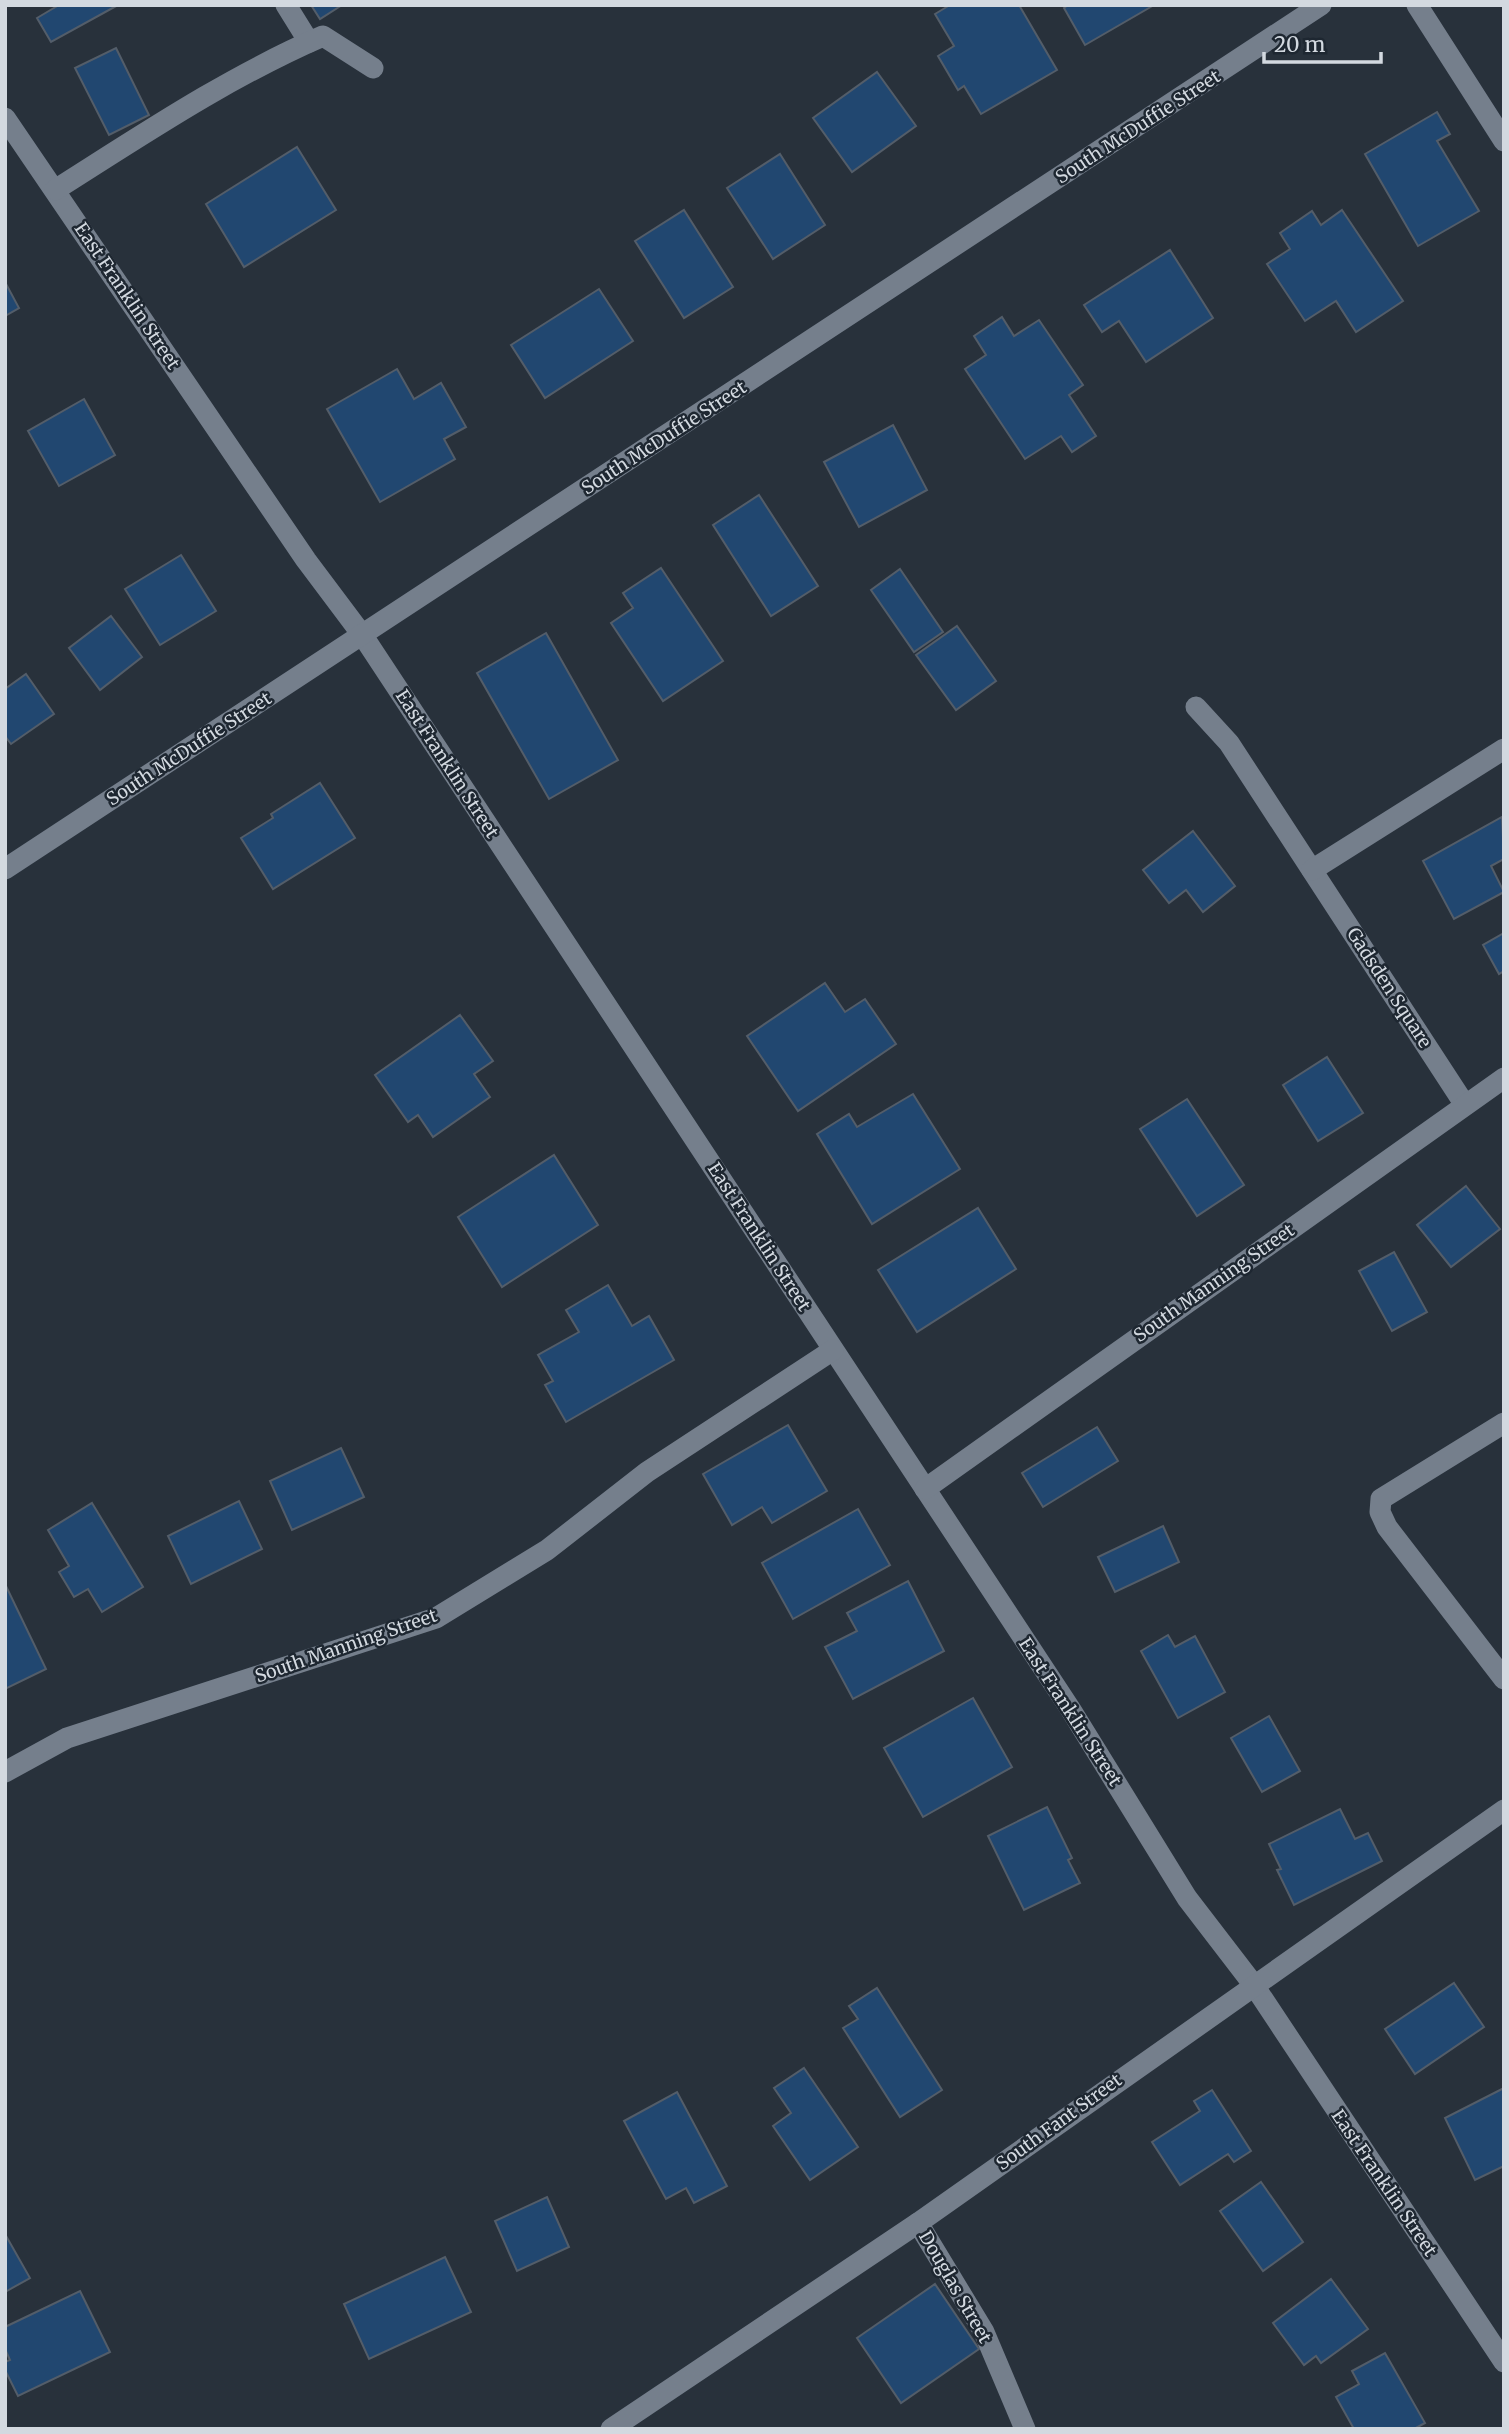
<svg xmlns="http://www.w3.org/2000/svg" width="1509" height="2434" font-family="Merriweather,serif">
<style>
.building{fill:#214770;stroke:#535d69;stroke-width:2}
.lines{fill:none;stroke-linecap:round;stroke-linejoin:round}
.minor{stroke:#757f8c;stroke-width:21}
.labels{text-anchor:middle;stroke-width:5;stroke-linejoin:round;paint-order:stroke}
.street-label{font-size:18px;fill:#d3d9e0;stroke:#1e2731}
</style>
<rect width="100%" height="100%" fill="#28313b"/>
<g class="building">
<polygon points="59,5 118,5 51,42 37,18"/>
<polygon points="311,5 342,5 320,19"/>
<polygon points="950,5 1019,5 1057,70 981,114 964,86 958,90 938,56 954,46 935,14"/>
<polygon points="1068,5 1154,5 1085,45 1064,8"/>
<polygon points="116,48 149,115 109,135 75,68"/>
<polygon points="877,72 916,126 852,172 813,118"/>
<polygon points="1437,112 1450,134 1437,141 1479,211 1418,246 1365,154"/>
<polygon points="297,147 336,210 244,267 206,204"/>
<polygon points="780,154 825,225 773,259 727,188"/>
<polygon points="684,210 733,287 684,318 635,241"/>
<polygon points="1342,210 1403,301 1356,332 1336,301 1305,321 1267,264 1290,249 1280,233 1312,211 1321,225"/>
<polygon points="1170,250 1213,318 1146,362 1119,321 1102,332 1084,305"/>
<polygon points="5,282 19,308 5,316"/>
<polygon points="599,289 633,341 545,398 511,345"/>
<polygon points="1002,317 1014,336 1039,320 1083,385 1069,395 1096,436 1072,452 1061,436 1025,459 965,369 986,355 974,336"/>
<polygon points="397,369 414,399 441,383 466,427 444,439 455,459 380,502 327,409"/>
<polygon points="84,399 115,455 59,486 28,431"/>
<polygon points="893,425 927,490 859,527 824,462"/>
<polygon points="759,495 818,586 771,616 713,525"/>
<polygon points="181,555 216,611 160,645 125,589"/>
<polygon points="661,568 723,661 663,701 611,623 633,608 623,593"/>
<polygon points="900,569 943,632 914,652 871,590"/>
<polygon points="111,616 142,657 100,690 69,648"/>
<polygon points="957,626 996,681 956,710 916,655"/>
<polygon points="546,633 618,760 549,799 477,673"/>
<polygon points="26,674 54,714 11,744 5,736 5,689"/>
<polygon points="320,783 355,838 273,889 241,838 273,818 271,814"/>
<polygon points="1502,817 1504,859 1491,866 1504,892 1454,919 1423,861"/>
<polygon points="1193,831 1235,886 1203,912 1186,890 1169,903 1143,870"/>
<polygon points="1504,933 1504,971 1499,974 1483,945"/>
<polygon points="825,983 845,1012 865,999 896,1044 798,1111 747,1036"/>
<polygon points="460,1015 493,1061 474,1074 490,1097 433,1137 418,1115 408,1122 375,1075"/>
<polygon points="1327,1057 1363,1113 1318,1141 1283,1085"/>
<polygon points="913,1094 960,1169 872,1224 817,1134 849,1114 857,1127"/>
<polygon points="1187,1099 1244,1185 1197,1216 1140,1129"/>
<polygon points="554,1155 598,1225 502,1287 458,1217"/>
<polygon points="1466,1186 1500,1229 1451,1267 1417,1225"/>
<polygon points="978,1208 1016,1269 917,1332 878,1270"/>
<polygon points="1394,1252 1427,1312 1392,1331 1359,1271"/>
<polygon points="608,1285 632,1326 649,1316 674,1360 566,1422 545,1385 553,1381 538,1355 579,1332 566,1310"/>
<polygon points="788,1425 827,1491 772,1523 762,1507 732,1525 703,1474"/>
<polygon points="1097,1427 1118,1461 1043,1507 1022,1473"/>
<polygon points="341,1448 364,1497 292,1530 270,1481"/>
<polygon points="239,1501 262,1549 191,1584 168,1536"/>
<polygon points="92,1503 143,1587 102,1612 88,1589 74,1597 59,1572 69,1566 48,1530"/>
<polygon points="858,1509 890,1565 793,1619 762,1563"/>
<polygon points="1163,1526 1179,1562 1115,1592 1098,1557"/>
<polygon points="908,1581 944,1651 853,1699 825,1647 857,1631 847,1613"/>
<polygon points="5,1584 46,1669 5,1689"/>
<polygon points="1168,1635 1175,1647 1195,1636 1225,1692 1178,1718 1141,1651"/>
<polygon points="973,1698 1012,1767 923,1817 884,1748"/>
<polygon points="1269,1716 1300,1771 1262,1792 1231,1738"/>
<polygon points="1047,1807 1072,1858 1068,1860 1080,1883 1024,1910 988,1836"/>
<polygon points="1340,1809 1355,1839 1368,1833 1382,1861 1294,1905 1277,1870 1281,1869 1269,1844"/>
<polygon points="1454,1983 1484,2027 1415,2074 1385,2029"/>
<polygon points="877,1988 942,2090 900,2117 843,2028 858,2019 849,2006"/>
<polygon points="804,2068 858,2147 810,2180 773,2126 791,2113 774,2088"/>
<polygon points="1504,2088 1504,2166 1475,2180 1445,2118"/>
<polygon points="1212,2090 1251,2151 1234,2162 1228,2154 1180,2185 1152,2142 1200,2111 1194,2101"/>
<polygon points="677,2092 727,2186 694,2203 686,2188 666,2199 624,2121"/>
<polygon points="1261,2182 1303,2242 1263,2271 1220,2211"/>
<polygon points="547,2197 569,2247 517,2271 495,2221"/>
<polygon points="5,2234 30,2278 5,2292"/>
<polygon points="445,2257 471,2312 369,2359 344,2304"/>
<polygon points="1331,2279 1368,2329 1321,2363 1316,2356 1304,2365 1273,2323"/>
<polygon points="935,2284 979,2349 901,2403 857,2338"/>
<polygon points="80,2291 110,2352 18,2396 5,2370 5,2362 10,2360 5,2349 5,2327"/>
<polygon points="1385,2353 1425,2423 1414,2429 1354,2429 1336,2397 1359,2384 1352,2371"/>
</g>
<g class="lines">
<g class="minor">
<polyline points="286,5 309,42"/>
<polyline points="1417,5 1504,141"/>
<polyline points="5,118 306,560 363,636 1071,1710 1187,1898 1253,1984 1504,2362"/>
<path d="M55,190C142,135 228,77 323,36L373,68"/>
<polyline points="1196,707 1229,743 1465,1105"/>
<polyline points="5,869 1321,5"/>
<polyline points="1312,870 1504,749"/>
<polyline points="1504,1423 1381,1499 1380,1512 1387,1527 1504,1679"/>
<polyline points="925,1489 1504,1078"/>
<polyline points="5,1772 67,1738 436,1618 547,1550 647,1472 833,1350"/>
<polyline points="918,2223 984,2332 1025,2429"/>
<polyline points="611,2429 918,2223 1504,1810"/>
</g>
</g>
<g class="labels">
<g class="street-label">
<text transform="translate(1138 127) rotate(-33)" y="6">South McDuffie Street</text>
<text transform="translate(127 296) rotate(56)" y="6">East Franklin Street</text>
<text transform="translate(664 438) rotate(-33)" y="6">South McDuffie Street</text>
<text transform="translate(189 749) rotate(-33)" y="6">South McDuffie Street</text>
<text transform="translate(447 764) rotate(57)" y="6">East Franklin Street</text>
<text transform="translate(1389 988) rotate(57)" y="6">Gadsden Square</text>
<text transform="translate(759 1237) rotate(57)" y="6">East Franklin Street</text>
<text transform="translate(1214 1283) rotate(-35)" y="6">South Manning Street</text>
<text transform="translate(346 1646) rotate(-19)" y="6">South Manning Street</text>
<text transform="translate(1070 1712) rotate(57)" y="6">East Franklin Street</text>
<text transform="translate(1059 2122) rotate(-36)" y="6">South Fant Street</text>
<text transform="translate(1384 2183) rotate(56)" y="6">East Franklin Street</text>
<text transform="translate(955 2287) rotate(60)" y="6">Douglas Street</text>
</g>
</g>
<rect width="1509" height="2434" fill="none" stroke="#d3d9e0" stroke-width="14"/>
<path d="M1264 52v10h117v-10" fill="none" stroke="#d3d9e0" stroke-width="3.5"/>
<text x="1274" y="52" font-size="21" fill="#d3d9e0" stroke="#1e2731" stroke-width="5" paint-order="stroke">20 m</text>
</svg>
